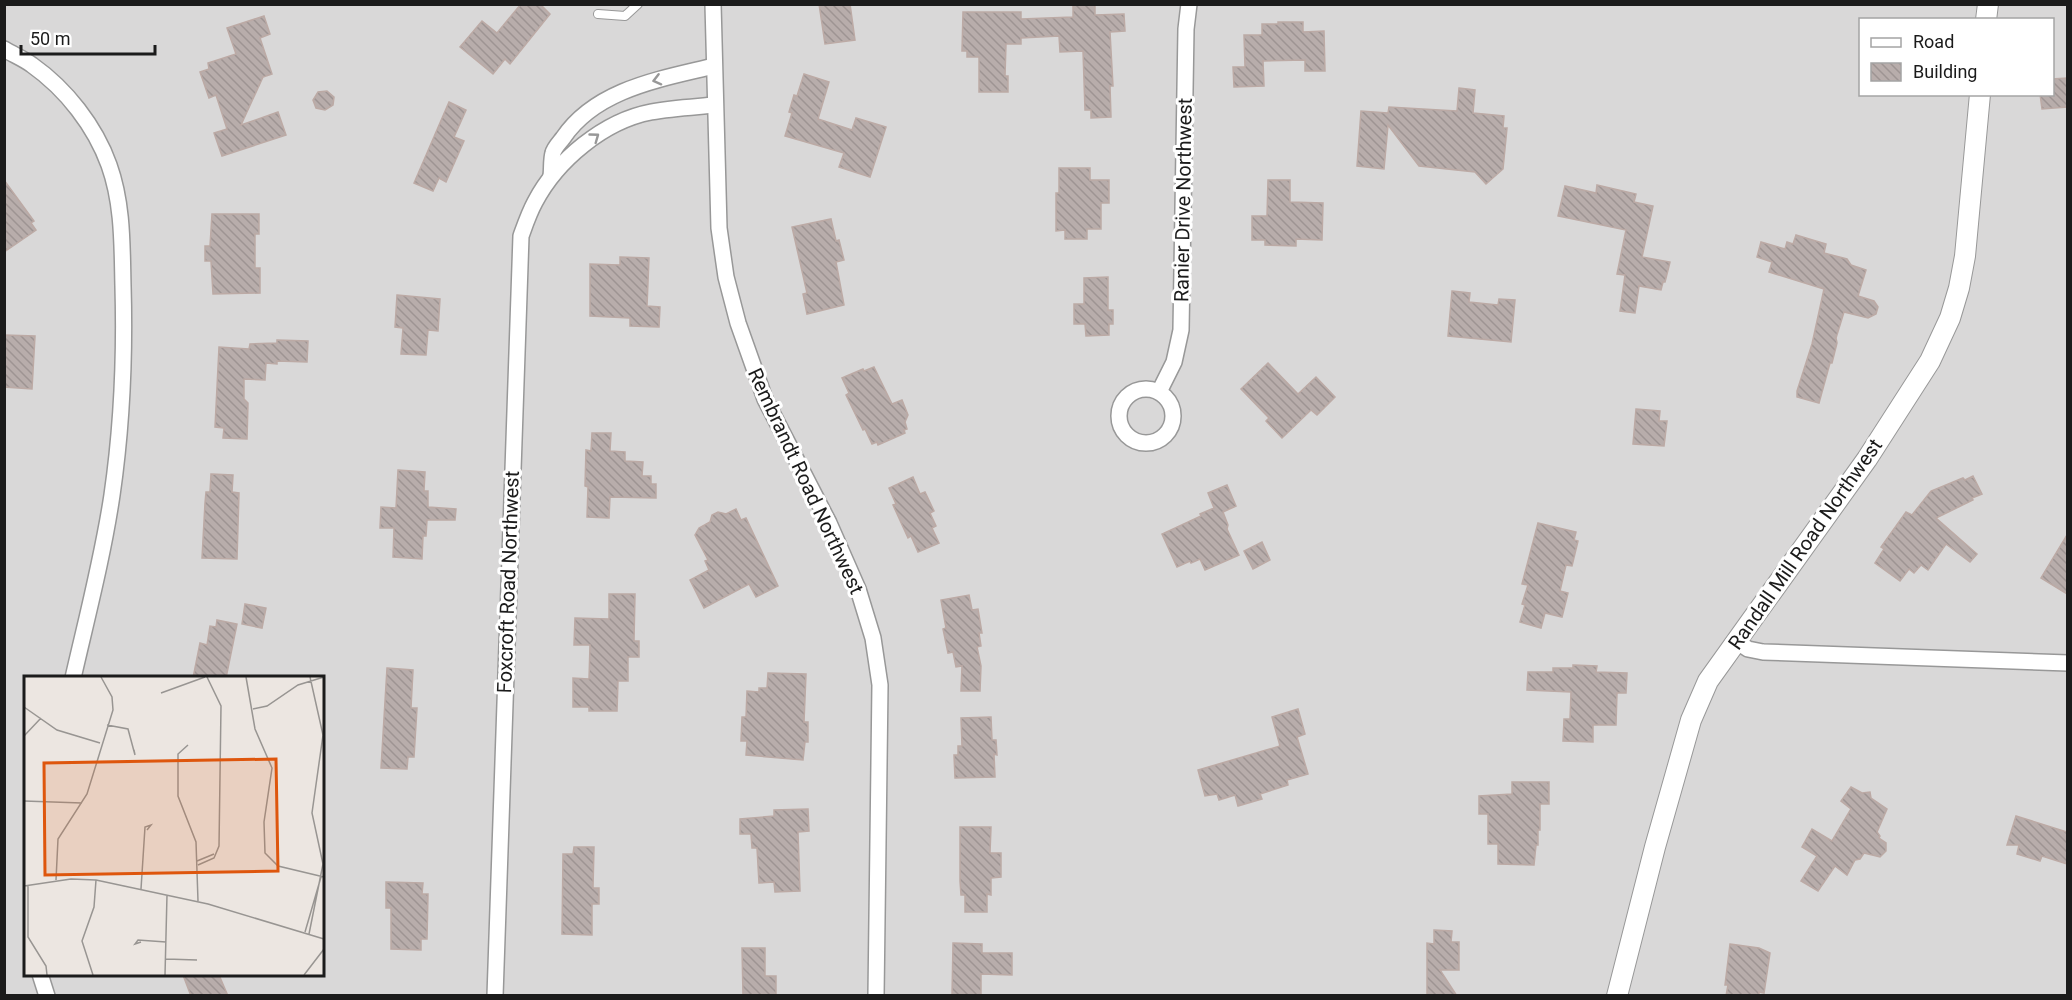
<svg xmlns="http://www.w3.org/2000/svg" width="2072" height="1000" font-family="Roboto,sans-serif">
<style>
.residential{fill:#d9d8d8;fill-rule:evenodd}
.building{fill:url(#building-back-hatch);stroke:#bcaaa5;stroke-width:1.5}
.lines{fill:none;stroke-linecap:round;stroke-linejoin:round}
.service-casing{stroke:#989898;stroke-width:10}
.minor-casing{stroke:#989898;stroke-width:18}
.tertiary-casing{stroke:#989898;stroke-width:22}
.service{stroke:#fff;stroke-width:8}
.minor{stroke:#fff;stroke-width:15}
.tertiary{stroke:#fff;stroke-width:20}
.oneway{stroke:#989898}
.labels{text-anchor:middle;stroke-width:6;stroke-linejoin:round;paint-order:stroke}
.street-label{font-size:20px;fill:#1b1b1b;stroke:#fff}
.inset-road{fill:none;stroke:#989592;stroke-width:1.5}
.view{fill:#de560d;fill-opacity:0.15;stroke:#de560d;stroke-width:3}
.inset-edge{fill:none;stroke:#1b1b1b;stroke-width:3}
</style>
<defs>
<pattern id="building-back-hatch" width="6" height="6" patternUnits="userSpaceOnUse" patternTransform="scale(1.5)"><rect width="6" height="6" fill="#b8adab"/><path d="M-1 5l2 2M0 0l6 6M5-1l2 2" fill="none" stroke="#9e9493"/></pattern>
</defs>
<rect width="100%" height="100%" fill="#ece6e1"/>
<path class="residential" d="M5,5H2067V995H5ZM1860,20H2052V94H1860ZM26,678H322V974H26Z"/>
<g class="building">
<polygon points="521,4 540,4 550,14 510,64 505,59 493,74 460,47 482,21 497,33"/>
<polygon points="819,4 850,4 855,40 825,44"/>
<polygon points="1095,4 1095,15 1124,14 1125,31 1110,32 1113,86 1110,86 1111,117 1091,118 1091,110 1085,110 1083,51 1060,52 1059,36 1021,38 1021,44 1006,44 1005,76 1008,76 1008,92 979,92 979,57 967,57 967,51 962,51 963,12 1021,12 1021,19 1073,17 1073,5"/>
<polygon points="264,16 270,34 260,38 272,74 263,77 241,125 278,112 286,135 222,156 214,133 227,129 216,95 209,98 200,72 209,69 208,63 236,54 227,28"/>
<polygon points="1278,22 1303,22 1303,32 1324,31 1325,71 1305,71 1305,60 1263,61 1264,86 1234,87 1233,67 1245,67 1244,35 1262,35 1262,24 1278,24"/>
<polygon points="804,74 829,82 818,119 852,130 856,118 886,127 870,177 839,167 844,153 785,136 792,113 789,112 794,95 797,96"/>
<polygon points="2067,78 2067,107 2042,109 2040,94 2052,94 2052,79"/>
<polygon points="1459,88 1475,90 1473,113 1504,116 1503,128 1507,128 1503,169 1486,184 1475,172 1419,166 1388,125 1384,169 1357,166 1361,111 1388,113 1389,107 1457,111"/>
<polygon points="327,91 334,97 333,105 325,110 316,108 313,100 318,92"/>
<polygon points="449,102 466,110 454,137 464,141 446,182 439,178 433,191 414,183"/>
<polygon points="1059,168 1090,168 1090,180 1109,180 1109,203 1101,203 1101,229 1087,229 1087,239 1065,239 1065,230 1056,231 1056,193 1059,193"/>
<polygon points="4,180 34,221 31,223 36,230 4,252"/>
<polygon points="1268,180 1290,180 1290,202 1323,203 1322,240 1296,239 1296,246 1265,245 1265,240 1252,240 1252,216 1267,216"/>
<polygon points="1597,185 1636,194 1634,202 1653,206 1642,257 1670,262 1665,282 1663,282 1661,290 1639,286 1635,313 1620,311 1625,275 1617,274 1626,230 1558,216 1565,186 1596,193"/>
<polygon points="212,214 259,214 259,234 255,234 255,268 260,268 260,293 213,294 211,261 205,261 205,246 210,246"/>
<polygon points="831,219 836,241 839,240 844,260 836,262 844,305 807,314 803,294 807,293 792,227"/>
<polygon points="1796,235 1826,244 1824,253 1847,259 1851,265 1866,270 1858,296 1874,301 1878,307 1876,314 1868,318 1844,312 1836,338 1837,343 1832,363 1830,363 1819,403 1797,397 1797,391 1812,344 1824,289 1769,272 1772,262 1757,257 1761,242 1785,249 1787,242 1793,244"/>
<polygon points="620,257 649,258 647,306 660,307 659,327 630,326 630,318 590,316 590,264 620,265"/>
<polygon points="1108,277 1108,310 1113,310 1113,324 1109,324 1109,335 1086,336 1085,324 1074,324 1074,304 1084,304 1084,278"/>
<polygon points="1452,291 1470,293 1469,302 1498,305 1499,299 1515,300 1511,342 1448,336"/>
<polygon points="397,295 440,299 438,331 428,330 426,355 401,354 403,328 395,327"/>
<polygon points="4,335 35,336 32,389 4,387"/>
<polygon points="277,340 308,341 307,362 277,361 277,364 266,363 265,380 244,379 244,399 248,403 247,439 223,438 224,428 215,427 219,347 249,349 250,344 277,343"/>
<polygon points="1268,363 1298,394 1316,377 1335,397 1317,415 1311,410 1282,438 1266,421 1269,418 1241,389"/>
<polygon points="874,367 892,404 902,400 908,415 905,422 907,429 904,430 905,433 878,445 877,442 872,444 865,429 863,430 846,395 849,393 842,378 863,369 864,371"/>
<polygon points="1636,409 1660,411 1659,421 1667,421 1664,446 1633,444"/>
<polygon points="592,433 611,433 610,451 625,452 625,461 643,462 642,476 651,476 651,484 656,484 656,498 610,497 609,518 587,517 588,487 585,486 586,450 591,451"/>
<polygon points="398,470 425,472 424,491 428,491 428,507 456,509 455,520 427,520 426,536 423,536 422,559 393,557 394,528 380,528 381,507 396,508"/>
<polygon points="211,474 233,475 232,492 239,493 237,559 202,558 205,503 206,492 210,492"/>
<polygon points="1973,476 1982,494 1972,498 1973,500 1936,518 1977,554 1970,562 1946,544 1928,570 1921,565 1914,573 1909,569 1900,581 1875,563 1884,549 1881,547 1906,512 1912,515 1931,491 1963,478 1965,480"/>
<polygon points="913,477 920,494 925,492 934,511 930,513 936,526 932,528 939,543 918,552 911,536 908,538 893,505 896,504 889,488"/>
<polygon points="1227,485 1236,506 1223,512 1228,525 1227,529 1239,555 1205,570 1200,559 1191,563 1190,561 1177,567 1162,534 1201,516 1200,514 1214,508 1208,493"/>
<polygon points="736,509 741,520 746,518 778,586 756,597 749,584 704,608 690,580 709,570 705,561 708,560 695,535 699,528 710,522 712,515 718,512 726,514"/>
<polygon points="1538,523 1576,532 1574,540 1578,541 1572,566 1566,565 1560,591 1568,593 1562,617 1545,613 1541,628 1520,622 1525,605 1522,604 1528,585 1522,584"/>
<polygon points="2067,535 2067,594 2041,578"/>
<polygon points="1262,542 1270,560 1253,569 1244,551"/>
<polygon points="609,594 635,594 634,641 639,641 639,657 628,657 628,681 618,681 617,711 589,711 589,707 573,707 573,678 589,679 590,645 574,645 575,618 609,619"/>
<polygon points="969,595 972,610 978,609 982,633 979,633 981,646 977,647 981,666 980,691 961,691 962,666 956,667 953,652 948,653 943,629 946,628 941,600"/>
<polygon points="245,604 266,608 262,628 242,624"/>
<polygon points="217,620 237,624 226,678 193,678 200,643 207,645 210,626 216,627"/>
<polygon points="1573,665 1597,666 1596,672 1627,673 1626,693 1617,693 1616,725 1593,725 1593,742 1563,741 1564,719 1570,719 1571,692 1527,690 1528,672 1553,672 1553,668 1573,668"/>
<polygon points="387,668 413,670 411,708 417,708 414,757 408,757 407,769 381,768"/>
<polygon points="768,673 806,674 804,722 808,722 808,742 805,742 803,760 746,755 747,741 741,741 742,717 746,717 747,691 759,692 759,688 767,688"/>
<polygon points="1298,709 1305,734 1297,737 1308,774 1287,780 1288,785 1260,794 1262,799 1238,806 1235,795 1219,800 1217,794 1205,796 1198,770 1280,746 1272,717"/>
<polygon points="991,717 992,740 996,740 997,755 994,754 995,777 955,778 954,755 958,755 958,746 962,746 961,718"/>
<polygon points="1512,782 1549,782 1549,804 1540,804 1540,830 1538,830 1538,845 1536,845 1534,865 1498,864 1498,844 1488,844 1488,814 1479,814 1479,796 1512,794"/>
<polygon points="1851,787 1862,793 1870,792 1871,798 1887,809 1877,832 1880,836 1879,838 1886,843 1886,851 1880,857 1864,853 1860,859 1855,860 1847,875 1835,866 1818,891 1801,881 1817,856 1802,847 1812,829 1832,841 1851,809 1841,801"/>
<polygon points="808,809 809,831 798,832 800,891 775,892 774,882 759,883 757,848 752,848 751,834 740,834 740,819 774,816 774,810"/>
<polygon points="2016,816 2067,832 2067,864 2042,856 2040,861 2017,854 2019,845 2007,845"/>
<polygon points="960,827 991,827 990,853 1001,853 1001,877 991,878 991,895 987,894 987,912 965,912 965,895 961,895 960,881"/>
<polygon points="574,847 594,847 593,888 599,888 599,904 592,904 592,935 562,934 563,854 573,854"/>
<polygon points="386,882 423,883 422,894 428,894 427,939 421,939 421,950 391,949 391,908 386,908"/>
<polygon points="1434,930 1452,931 1451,942 1459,942 1459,970 1440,970 1457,996 1427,996 1427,943 1434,944"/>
<polygon points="953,943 982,944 982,953 1012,953 1012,975 981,974 981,996 952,996"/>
<polygon points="1730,944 1759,948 1770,953 1764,993 1759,992 1759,996 1726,996 1728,985 1725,985"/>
<polygon points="742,948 765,948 765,976 776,976 776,996 743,996"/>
<polygon points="183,975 219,975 228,996 191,996"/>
</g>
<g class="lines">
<g class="service-casing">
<polyline id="service" points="598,14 625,16 638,4"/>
</g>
<g class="minor-casing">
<g id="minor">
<polyline points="713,4 719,228 726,277 738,323 765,399 829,523 858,589 873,638 880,685 876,996"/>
<path d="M4,49C14,55 24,59 32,65C66,89 95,126 109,165C123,204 122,245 123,286C125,356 122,426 112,495C103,556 87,617 73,678"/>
<path d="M551,176C552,169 551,160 553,153C554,148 560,142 563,138C596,89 661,79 714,66"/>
<circle cx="1146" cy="416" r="27"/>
<polyline points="1159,392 1174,362 1181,330 1186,29 1189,4"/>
<polyline points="1736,641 1748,649 1763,652 2068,663"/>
<polyline points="40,974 47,996"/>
<path d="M495,996L521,236C525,225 529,213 535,202C557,160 604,121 651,112C672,108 694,107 715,105"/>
</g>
</g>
<g class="tertiary-casing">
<g id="tertiary">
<polyline points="1986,20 1988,4"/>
<polyline points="1617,996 1655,847 1691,720 1708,681 1867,459 1930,361 1950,318 1959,288 1965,256 1980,94"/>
</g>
</g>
<use href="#service" class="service"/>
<use href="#minor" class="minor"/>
<use href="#tertiary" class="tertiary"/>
</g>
<defs><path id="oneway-chevron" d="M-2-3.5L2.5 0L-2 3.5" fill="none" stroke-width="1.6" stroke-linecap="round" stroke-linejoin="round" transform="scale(1.5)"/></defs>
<g class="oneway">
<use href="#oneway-chevron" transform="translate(657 80) rotate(166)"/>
<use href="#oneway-chevron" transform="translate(595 137) rotate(-36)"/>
</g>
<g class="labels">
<g class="street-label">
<text transform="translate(1183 200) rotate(-89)" y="7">Ranier Drive Northwest</text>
<text transform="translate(806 481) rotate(65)" y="7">Rembrandt Road Northwest</text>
<text transform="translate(1805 544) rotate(-55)" y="7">Randall Mill Road Northwest</text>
<text transform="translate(508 582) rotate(-88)" y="7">Foxcroft Road Northwest</text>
</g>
</g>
<g transform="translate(24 676)">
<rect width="300" height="300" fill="#ece6e1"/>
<path class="inset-road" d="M222,1L231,53L248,92L240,146L241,177L254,190L300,201M137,17L181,1M0,31L33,54L76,67M229,33L243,30L274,9L300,1M83,49L104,53L111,79L110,74M0,60L17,42M164,69L154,78V120L172,166L174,225M0,125L58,127M173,185L190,178M174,189L190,182L195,170L197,30L183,1M32,204L34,163L63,118L89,34L88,21L77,1M4,209V261L22,290L23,299M0,210L47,203L72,204L184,228L300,263M117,213L121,151L127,149L123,154M281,256L297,201M285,258L299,188L288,137L299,59L286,1M117,266L111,268L114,264L142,266M142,283L173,284M69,299L58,265L70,231L72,204M141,299L143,219M280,299L300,273"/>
<path class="view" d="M252,83L254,195L21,199L20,87Z"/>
<rect width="300" height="300" class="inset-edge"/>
</g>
<rect width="2072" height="1000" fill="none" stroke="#1b1b1b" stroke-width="12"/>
<rect x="1859" y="18" width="195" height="78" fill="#ffffff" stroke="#a4a4a4" stroke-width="1.5"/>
<rect x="1871" y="38" width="30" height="9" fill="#ffffff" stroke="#a4a4a4" stroke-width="1.5"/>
<text x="1913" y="48" font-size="18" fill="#1b1b1b">Road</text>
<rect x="1871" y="63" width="30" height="18" fill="url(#building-back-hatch)" stroke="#a4a4a4" stroke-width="1.5"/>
<text x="1913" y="78" font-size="18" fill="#1b1b1b">Building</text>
<path d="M21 45v9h134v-9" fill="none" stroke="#1b1b1b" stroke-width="3"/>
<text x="30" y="45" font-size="18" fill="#1b1b1b" stroke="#ffffff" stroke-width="4.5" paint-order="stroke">50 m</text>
</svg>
